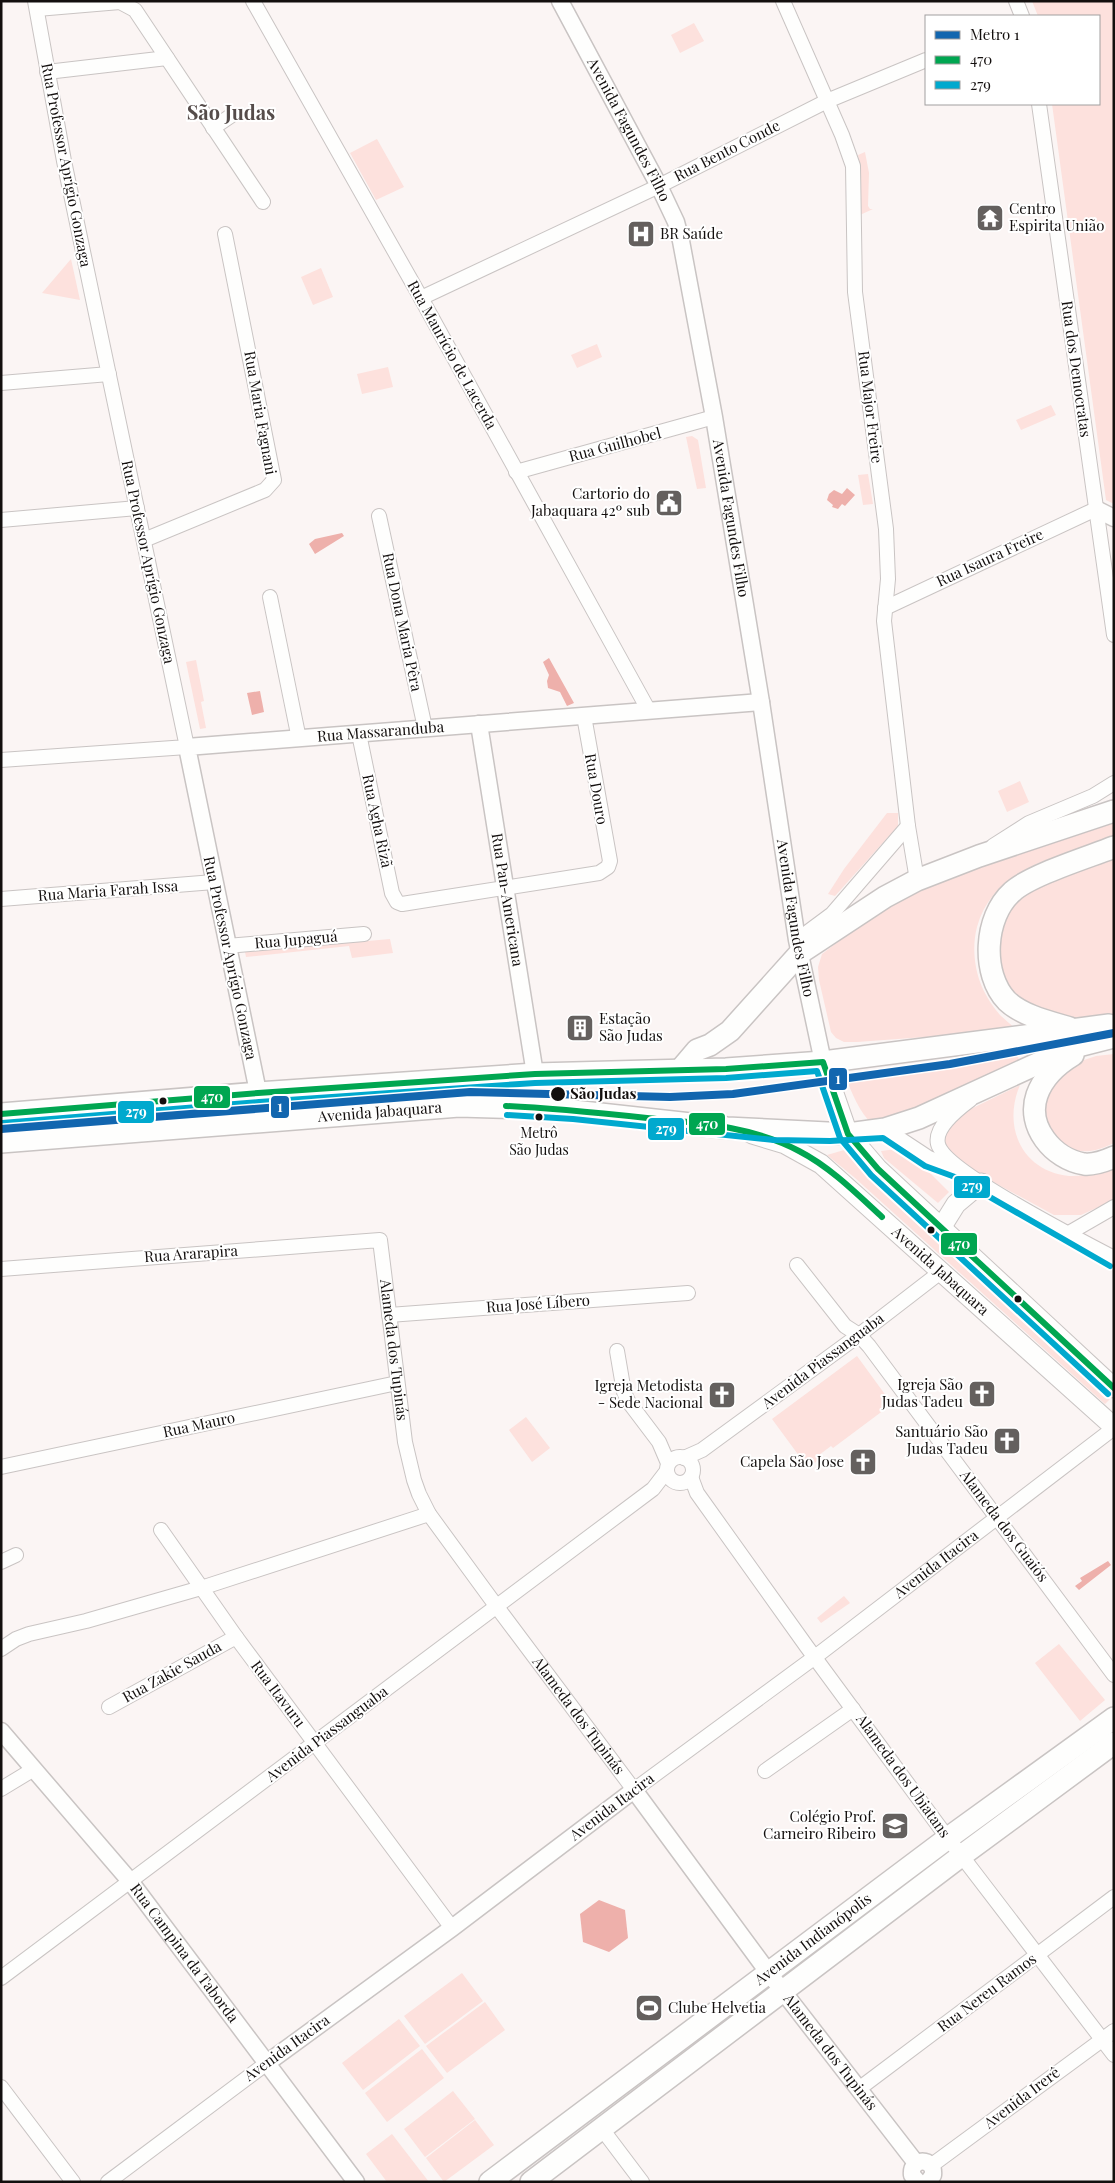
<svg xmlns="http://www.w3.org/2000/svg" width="1115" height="2183" font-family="'Playfair Display',serif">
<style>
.green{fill:#fde1dd}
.water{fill:#eeb0ab}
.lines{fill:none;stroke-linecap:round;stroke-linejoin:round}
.minor-casing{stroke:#c9c4c3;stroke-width:16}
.tertiary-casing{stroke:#c9c4c3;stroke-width:19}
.secondary-casing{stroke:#c9c4c3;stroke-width:21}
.primary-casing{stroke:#c9c4c3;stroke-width:24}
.minor{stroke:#fefefd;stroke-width:14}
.tertiary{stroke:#fefefd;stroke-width:16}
.secondary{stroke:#fefefd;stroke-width:19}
.primary{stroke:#fefefd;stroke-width:21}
.bus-1-casing{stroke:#fff;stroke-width:10}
.bus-2-casing{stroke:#fff;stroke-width:10}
.bus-1{stroke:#00a651;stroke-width:6}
.bus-2{stroke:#00a9ce;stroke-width:6}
.metro-1-casing{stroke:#fff;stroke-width:11}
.metro-1{stroke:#1266af;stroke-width:8}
.stop-dot{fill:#130f0e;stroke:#fff;stroke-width:2}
.labels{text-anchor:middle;stroke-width:4;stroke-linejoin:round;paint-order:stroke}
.bus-label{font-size:14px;fill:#130f0e;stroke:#fff}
.street-label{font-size:15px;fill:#130f0e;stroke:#fff}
.poi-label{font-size:15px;fill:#130f0e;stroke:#fff;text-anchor:end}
.stop-label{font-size:15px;font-weight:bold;fill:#130f0e;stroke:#fff;text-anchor:start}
.district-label{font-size:20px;font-weight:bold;fill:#554c4a;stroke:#fff}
.line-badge{stroke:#fff;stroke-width:2}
.badge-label{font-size:14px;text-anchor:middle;font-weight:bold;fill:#fff}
</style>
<rect width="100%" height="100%" fill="#fbf5f4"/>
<g class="green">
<polygon points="1032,1 1114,1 1114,504 1106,500 1052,104 1099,104 1099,16 1038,16"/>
<polygon points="694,23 704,41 680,53 671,35"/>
<polygon points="377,139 404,187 376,200 350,153"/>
<polygon points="865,152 869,173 868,206 870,209 873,209 860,215 861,177 858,155"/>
<polygon points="71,259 80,300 42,293"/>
<polygon points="321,268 333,297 313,305 301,277"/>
<polygon points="597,344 602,357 577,368 571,355"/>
<polygon points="388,367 393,387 362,394 357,374"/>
<polygon points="1051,405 1056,415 1021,430 1016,420"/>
<polygon points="692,436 698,440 706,488 697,489 686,437"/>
<polygon points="868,474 873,504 863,505 858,475"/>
<polygon points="196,660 204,701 201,702 206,728 200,729 186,662"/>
<polygon points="1020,781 1029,802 1007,812 998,791"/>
<polygon points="887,813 898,813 898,826 835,896 828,894 844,869"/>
<path d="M1114,816V839C1061,855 994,866 977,927C972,946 974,968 982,987C986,996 993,1007 1000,1015C1005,1020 1010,1023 1014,1028L993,1032L857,1042H844L836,1038L831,1032L819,980L818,967L822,954L893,900Z"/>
<polygon points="1114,856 1114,1015 1064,1020 1028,1012 996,975 992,942 1017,895"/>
<polygon points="390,939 393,953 352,958 349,946 246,957 245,952"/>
<path d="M1114,1054V1143C1085,1157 1075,1152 1049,1138L1038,1101L1075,1063L1096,1056Z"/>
<path d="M1015,1055L1019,1058L1016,1062L908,1112L873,1125C859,1112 852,1093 845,1076C902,1072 959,1067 1015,1055Z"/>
<path d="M1020,1085C1002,1127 1022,1171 1069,1176C1085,1177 1100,1171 1114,1165V1200L1081,1215H1054L953,1160L936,1134L946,1121Z"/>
<polygon points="851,1148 868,1176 1110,1399 1105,1404 855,1178 827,1155"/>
<polygon points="905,1148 949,1192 938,1203 884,1158 881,1151"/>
<polygon points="857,1356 892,1404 833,1448 831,1446 819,1455 821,1458 808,1468 772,1419"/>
<polygon points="526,1417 550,1448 532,1462 509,1430"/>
<polygon points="844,1596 850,1603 821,1623 817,1618"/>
<polygon points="1059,1644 1105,1700 1080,1721 1035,1663"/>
<polygon points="462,1973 483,2001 425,2044 404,2016"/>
<polygon points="485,2002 505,2030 447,2073 426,2046"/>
<polygon points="399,2019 420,2046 363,2090 342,2063"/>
<polygon points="422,2049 444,2078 387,2122 365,2093"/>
<polygon points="453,2091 475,2119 425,2157 404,2129"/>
<polygon points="475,2120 494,2145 444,2182 426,2158"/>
<polygon points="392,2134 429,2182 387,2182 366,2154"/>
</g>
<g class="water">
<polygon points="847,488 855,495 845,506 842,504 838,509 832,507 833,505 827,500 829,494 834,490 842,494"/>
<polygon points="342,533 344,536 315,554 309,544 315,539"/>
<polygon points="549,658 574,703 567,706 560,692 548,688 547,681 549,675 543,662"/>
<polygon points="260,691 264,712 252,715 247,693"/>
<polygon points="1108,1561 1111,1565 1079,1590 1075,1586 1082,1581 1080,1578"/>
<polygon points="599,1900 625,1910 628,1938 609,1952 583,1942 580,1914"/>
</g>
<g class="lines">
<g class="minor-casing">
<g id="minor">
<polyline points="253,1 421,298 649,711"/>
<polyline points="783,1 842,135 853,166 855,292 886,529 888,579 884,621 908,826 917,880"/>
<polyline points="1016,1 1022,16"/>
<polyline points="37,9 120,2 135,10 263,202"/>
<polyline points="47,72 167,58"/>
<polyline points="1039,104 1114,635"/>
<polyline points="213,128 232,115"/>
<polyline points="421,298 659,186 827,101 926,60"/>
<polyline points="1,383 109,374"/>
<polyline points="516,472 714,417"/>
<polyline points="379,516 425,728"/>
<polyline points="1,520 137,508"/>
<polyline points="144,540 265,490 274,480 225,234"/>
<polyline points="270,597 299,739"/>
<polyline points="885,608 1096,509"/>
<polyline points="359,734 392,893 397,902 402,904 599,873 608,867 610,861 584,716"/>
<polyline points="1,760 187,747 64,161 35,1"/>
<polyline points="993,846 1029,823 1093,796 1114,783"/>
<polyline points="1,899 214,882"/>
<polyline points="797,940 832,914 908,826"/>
<polyline points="227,946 364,934"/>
<path d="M970,1100C958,1109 934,1127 938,1144C944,1171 1084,1242 1114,1258"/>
<polyline points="885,1129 929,1158 954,1168"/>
<polyline points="1069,1233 1114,1207"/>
<polyline points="797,1265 845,1326 859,1335 869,1346 1114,1675"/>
<path id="s1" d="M1,1269L380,1240L405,1442L414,1480L419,1494L429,1514L497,1607L634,1790L815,1657L1114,1428"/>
<polyline points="389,1315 688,1293"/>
<polyline points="617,1351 624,1392 628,1401 659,1442 668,1463"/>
<circle cx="680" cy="1470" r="13"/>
<polyline points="684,1458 702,1450 859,1335 942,1271"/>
<polyline points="1,1467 397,1383"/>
<polyline points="691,1477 697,1493 807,1647 941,1829 1114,2055"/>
<polyline points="161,1530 236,1637 452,1928"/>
<polyline points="1,1562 16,1555"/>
<polyline points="1,1649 16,1639 29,1634 86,1621 201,1588 429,1514"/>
<polyline points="109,1707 236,1637"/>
<polyline points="765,1771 853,1709"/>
<polyline points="1,1789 34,1769"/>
<polyline points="1,1978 653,1489 666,1472"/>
<polyline points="1,2087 73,2182"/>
<polyline points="860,2088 1114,1897"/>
<polyline points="602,2129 642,2182"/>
<polyline points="932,2165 1114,2031"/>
<polyline points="108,2182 267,2063"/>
</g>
</g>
<g class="tertiary-casing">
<g id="tertiary">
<path id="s2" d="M560,1L659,186L676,222L681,241L714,417L761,702L797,940L823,1062"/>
<polyline points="1096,509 1114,518"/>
<path id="s3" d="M479,724L535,1074"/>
<path id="s4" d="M264,1121L187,747L761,702"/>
<path id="s5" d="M1,1731L130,1881L356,2182"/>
<path id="s6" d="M267,2063L452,1928L634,1790L768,1972L916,2163"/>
<path d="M918,2182L912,2175C910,2157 935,2157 933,2175L928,2182"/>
</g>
</g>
<g class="secondary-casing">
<g id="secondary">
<polyline points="823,1062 848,1134 878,1169 1114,1388"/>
<path id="s7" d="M752,1134L785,1144L821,1164L1114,1427"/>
<polyline points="941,1228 956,1204 981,1183"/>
</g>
</g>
<g class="primary-casing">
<g id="primary">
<path d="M1070,1028C1050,1022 1023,1016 1007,1001C981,974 984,917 1012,892C1030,875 1089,857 1114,847"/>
<path d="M1073,1055C1058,1064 1043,1078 1037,1095C1026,1126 1053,1159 1084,1164C1094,1165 1105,1161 1114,1157"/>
<polyline points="680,1070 697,1050 710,1045 730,1031 800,953 885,897 917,880 979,856 1114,811"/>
<polyline points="1,1114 258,1093 535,1074 726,1069 823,1062 1109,1025"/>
<path id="s8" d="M1,1142L459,1106L555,1109L727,1128L848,1134L885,1129L919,1118L1074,1047L1114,1037"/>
<path id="s9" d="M490,2182L948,1838L1114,1718"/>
<polyline points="531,2182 961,1856 1114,1743"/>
</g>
</g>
<use href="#minor" class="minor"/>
<use href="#tertiary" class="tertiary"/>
<use href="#secondary" class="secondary"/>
<use href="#primary" class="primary"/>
<g class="bus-1-casing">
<g id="bus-1">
<path d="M506,1106C553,1108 600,1113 647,1118C698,1123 752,1126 799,1151C830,1167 856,1193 882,1217"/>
<polyline points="1,1114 258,1093 535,1074 726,1069 823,1062 848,1134 878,1169 1114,1388"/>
</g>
</g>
<g class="bus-2-casing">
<g id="bus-2">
<polyline points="507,1115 573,1119 774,1140 830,1141 883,1138 925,1166 955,1177 1110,1266"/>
<polyline points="2,1123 259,1102 535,1083 726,1078 817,1071 840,1138 871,1175 1108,1394"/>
</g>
</g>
<use href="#bus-1" class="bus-1"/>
<use href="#bus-2" class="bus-2"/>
<g class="metro-1-casing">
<polyline id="metro-1" points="1,1129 470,1092 670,1097 733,1094 950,1064 1114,1033"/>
</g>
<use href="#metro-1" class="metro-1"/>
</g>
<defs>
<g id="temple-square" transform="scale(1.4375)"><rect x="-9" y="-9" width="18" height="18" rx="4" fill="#64605e" stroke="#fff"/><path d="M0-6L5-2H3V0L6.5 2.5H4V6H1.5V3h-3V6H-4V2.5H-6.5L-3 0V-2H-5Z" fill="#fff"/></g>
<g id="hospital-square" transform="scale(1.4375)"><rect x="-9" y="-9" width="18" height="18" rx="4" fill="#64605e" stroke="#fff"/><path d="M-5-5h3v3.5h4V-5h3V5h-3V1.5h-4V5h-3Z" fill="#fff"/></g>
<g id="civic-square" transform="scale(1.4375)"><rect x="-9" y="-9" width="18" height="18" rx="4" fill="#64605e" stroke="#fff"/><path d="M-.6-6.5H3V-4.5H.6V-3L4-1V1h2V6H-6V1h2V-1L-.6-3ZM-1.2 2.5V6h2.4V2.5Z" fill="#fff"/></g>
<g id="building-square" transform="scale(1.4375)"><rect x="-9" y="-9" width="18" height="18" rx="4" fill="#64605e" stroke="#fff"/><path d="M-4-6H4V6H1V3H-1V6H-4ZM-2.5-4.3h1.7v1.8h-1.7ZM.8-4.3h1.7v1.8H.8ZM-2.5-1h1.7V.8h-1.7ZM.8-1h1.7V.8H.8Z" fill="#fff"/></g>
<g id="church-square" transform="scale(1.4375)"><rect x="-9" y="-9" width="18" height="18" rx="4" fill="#64605e" stroke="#fff"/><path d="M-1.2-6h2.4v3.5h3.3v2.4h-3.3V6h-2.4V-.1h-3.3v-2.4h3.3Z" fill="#fff"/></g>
<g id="school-square" transform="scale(1.4375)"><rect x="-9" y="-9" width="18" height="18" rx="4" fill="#64605e" stroke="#fff"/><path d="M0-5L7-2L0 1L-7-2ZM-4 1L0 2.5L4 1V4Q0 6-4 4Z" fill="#fff"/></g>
<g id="stadium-square" transform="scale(1.4375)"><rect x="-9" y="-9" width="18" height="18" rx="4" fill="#64605e" stroke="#fff"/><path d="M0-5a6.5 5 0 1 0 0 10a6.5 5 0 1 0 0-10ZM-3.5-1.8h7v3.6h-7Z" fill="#fff"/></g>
</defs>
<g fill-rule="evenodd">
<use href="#temple-square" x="990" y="218"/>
<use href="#hospital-square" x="641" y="234"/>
<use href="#civic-square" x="669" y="503"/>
<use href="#building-square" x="580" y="1028"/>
<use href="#church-square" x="982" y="1394"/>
<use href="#church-square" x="722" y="1395"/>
<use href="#church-square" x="1007" y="1441"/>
<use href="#church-square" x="863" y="1462"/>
<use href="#school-square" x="895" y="1826"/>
<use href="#stadium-square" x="649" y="2008"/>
</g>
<g class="stop-dot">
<circle cx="558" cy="1094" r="8"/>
<circle cx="163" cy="1101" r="4.5"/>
<circle cx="539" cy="1117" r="4.5"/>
<circle cx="931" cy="1230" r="4.5"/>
<circle cx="1018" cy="1299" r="4.5"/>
</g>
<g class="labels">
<g class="bus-label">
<text x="539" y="1138">Metrô<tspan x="539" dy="17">São Judas</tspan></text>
</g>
<g class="street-label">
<text dy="5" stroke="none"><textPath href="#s2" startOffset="146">Avenida Fagundes Filho</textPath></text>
<text transform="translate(727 151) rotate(-27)" y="5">Rua Bento Conde</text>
<text transform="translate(66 165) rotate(79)" y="5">Rua Professor Aprígio Gonzaga</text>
<text transform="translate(452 355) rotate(61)" y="5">Rua Maurício de Lacerda</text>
<text transform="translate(1076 369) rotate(82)" y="5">Rua dos Democratas</text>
<text transform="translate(870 407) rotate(83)" y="5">Rua Major Freire</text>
<text transform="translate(260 413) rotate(80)" y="5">Rua Maria Fagnani</text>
<text transform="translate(615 445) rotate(-15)" y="5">Rua Guilhobel</text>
<text dy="5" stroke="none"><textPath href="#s2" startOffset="551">Avenida Fagundes Filho</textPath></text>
<text transform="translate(990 558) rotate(-25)" y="5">Rua Isaura Freire</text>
<text transform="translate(148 562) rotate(78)" y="5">Rua Professor Aprígio Gonzaga</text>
<text transform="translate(402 622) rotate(78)" y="5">Rua Dona Maria Pêra</text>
<text dy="5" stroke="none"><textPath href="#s4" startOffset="576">Rua Massaranduba</textPath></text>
<text transform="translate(596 789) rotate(80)" y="5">Rua Douro</text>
<text transform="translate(377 821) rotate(78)" y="5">Rua Agha Rizã</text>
<text transform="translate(108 891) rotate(-4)" y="5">Rua Maria Farah Issa</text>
<text dy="5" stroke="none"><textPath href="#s3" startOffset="178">Rua Pan-Americana</textPath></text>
<text dy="5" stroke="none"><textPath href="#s2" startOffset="956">Avenida Fagundes Filho</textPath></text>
<text transform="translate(296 940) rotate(-5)" y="5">Rua Jupaguá</text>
<text transform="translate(230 958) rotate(78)" y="5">Rua Professor Aprígio Gonzaga</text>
<text dy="5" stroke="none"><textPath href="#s8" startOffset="380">Avenida Jabaquara</textPath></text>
<text transform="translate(191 1254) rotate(-4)" y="5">Rua Ararapira</text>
<text dy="5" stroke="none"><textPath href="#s7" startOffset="236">Avenida Jabaquara</textPath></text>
<text transform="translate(538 1304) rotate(-4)" y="5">Rua José Líbero</text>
<text dy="5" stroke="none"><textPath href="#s1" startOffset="491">Alameda dos Tupinás</textPath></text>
<text transform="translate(823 1361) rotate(-37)" y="5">Avenida Piassanguaba</text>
<text transform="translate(199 1425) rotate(-12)" y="5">Rua Mauro</text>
<text transform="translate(1004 1526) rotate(53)" y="5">Alameda dos Guaiós</text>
<text dy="5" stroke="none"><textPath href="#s1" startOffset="1381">Avenida Itacira</textPath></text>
<text transform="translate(172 1672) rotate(-29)" y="5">Rua Zakie Sauda</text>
<text transform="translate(278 1694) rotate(53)" y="5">Rua Itavuru</text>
<text dy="5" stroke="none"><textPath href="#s1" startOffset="911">Alameda dos Tupinás</textPath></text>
<text transform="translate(327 1734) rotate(-37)" y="5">Avenida Piassanguaba</text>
<text transform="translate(903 1776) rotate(54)" y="5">Alameda dos Ubiatans</text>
<text transform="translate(612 1807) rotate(-37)" y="5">Avenida Itacira</text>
<text dy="5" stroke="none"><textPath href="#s9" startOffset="404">Avenida Indianópolis</textPath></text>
<text dy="5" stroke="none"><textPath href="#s5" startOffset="288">Rua Campina da Taborda</textPath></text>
<text transform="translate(987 1993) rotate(-37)" y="5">Rua Nereu Ramos</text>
<text transform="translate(287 2048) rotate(-36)" y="5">Avenida Itacira</text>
<text dy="5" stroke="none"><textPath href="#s6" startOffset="785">Alameda dos Tupinás</textPath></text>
<text transform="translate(1022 2098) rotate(-37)" y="5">Avenida Irerê</text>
</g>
<g class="poi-label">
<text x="1009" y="214" text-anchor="start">Centro<tspan x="1009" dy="17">Espirita União</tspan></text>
<text x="660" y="239" text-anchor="start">BR Saúde</text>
<text x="650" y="499">Cartorio do<tspan x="650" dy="17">Jabaquara 42º sub</tspan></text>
<text x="599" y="1024" text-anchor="start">Estação<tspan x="599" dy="17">São Judas</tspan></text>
<text x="963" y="1390">Igreja São<tspan x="963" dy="17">Judas Tadeu</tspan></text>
<text x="703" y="1391">Igreja Metodista<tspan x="703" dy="17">- Sede Nacional</tspan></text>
<text x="988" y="1437">Santuário São<tspan x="988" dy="17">Judas Tadeu</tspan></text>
<text x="844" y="1467">Capela São Jose</text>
<text x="876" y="1822">Colégio Prof.<tspan x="876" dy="17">Carneiro Ribeiro</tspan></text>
<text x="668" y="2013" text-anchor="start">Clube Helvetia</text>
</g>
<g class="stop-label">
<text x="570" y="1099">São Judas</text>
</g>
<g class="district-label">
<text x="231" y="120">São Judas</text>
</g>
</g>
<g class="line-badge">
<rect x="828" y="1067" width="20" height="24" rx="5" fill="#1266af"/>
<rect x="193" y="1085" width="38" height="24" rx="5" fill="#00a651"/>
<rect x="270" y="1095" width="20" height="24" rx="5" fill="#1266af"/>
<rect x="117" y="1100" width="38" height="24" rx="5" fill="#00a9ce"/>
<rect x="688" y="1112" width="38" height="24" rx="5" fill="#00a651"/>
<rect x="647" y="1117" width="38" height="24" rx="5" fill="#00a9ce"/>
<rect x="953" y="1175" width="38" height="24" rx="5" fill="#00a9ce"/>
<rect x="940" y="1232" width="38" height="24" rx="5" fill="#00a651"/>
</g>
<g class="badge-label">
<text x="838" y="1084">1</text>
<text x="212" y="1102">470</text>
<text x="280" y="1112">1</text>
<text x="136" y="1117">279</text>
<text x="707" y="1129">470</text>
<text x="666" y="1134">279</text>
<text x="972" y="1191">279</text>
<text x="959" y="1249">470</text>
</g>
<rect width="1115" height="2183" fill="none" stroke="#130f0e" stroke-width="5"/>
<rect x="925" y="15" width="175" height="90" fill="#ffffff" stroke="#a19f9f"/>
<rect x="935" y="31" width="25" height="8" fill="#1266af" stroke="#a19f9f"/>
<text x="970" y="40" font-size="15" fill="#130f0e">Metro 1</text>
<rect x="935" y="56" width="25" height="8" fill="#00a651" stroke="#a19f9f"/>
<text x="970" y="65" font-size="15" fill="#130f0e">470</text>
<rect x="935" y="81" width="25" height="8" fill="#00a9ce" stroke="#a19f9f"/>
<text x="970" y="90" font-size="15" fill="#130f0e">279</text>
</svg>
